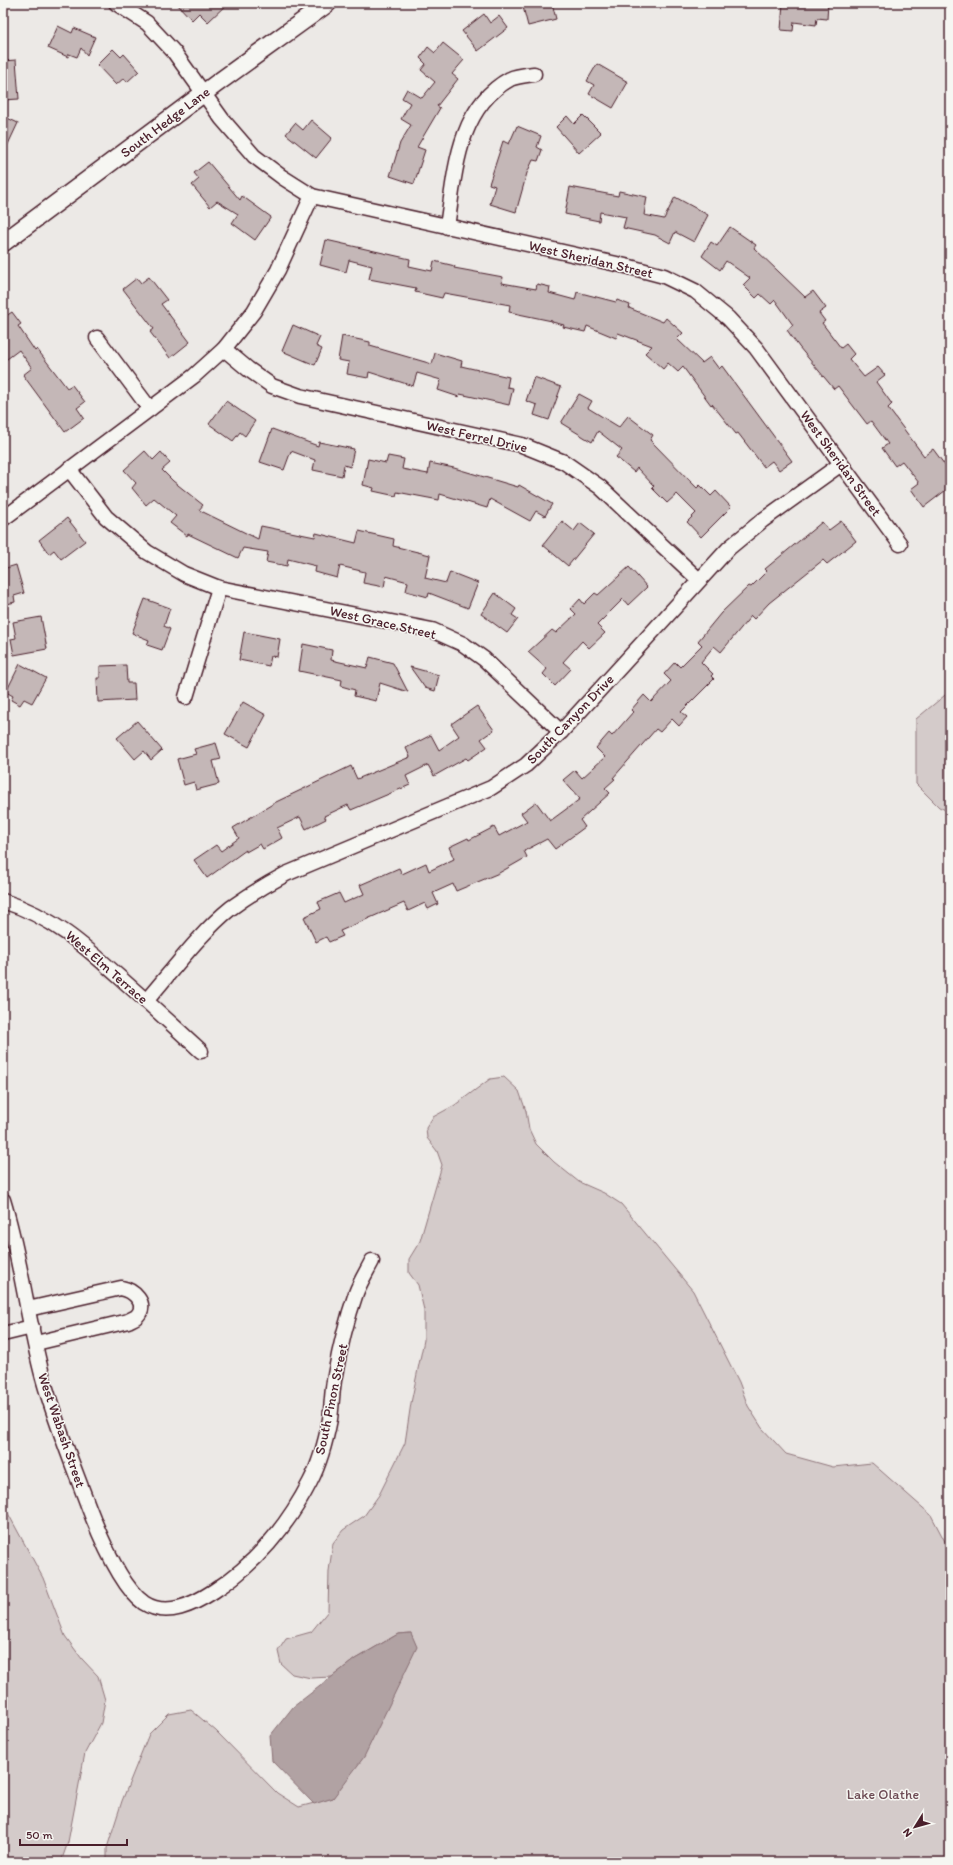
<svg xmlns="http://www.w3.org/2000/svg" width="953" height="1865" font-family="Itim,sans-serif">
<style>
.green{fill:#d4cbca;stroke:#8f757a}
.water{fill:#b1a2a3;stroke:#886e73}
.building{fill:#c4b7b7;stroke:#4a1f2b}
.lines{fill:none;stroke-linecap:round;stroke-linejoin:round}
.minor-casing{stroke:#4a1f2b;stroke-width:17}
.tertiary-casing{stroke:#4a1f2b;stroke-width:20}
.minor{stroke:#f6f6f2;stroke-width:14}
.tertiary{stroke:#f6f6f2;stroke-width:17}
.labels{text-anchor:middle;stroke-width:3;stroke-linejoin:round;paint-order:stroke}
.street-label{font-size:14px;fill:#4a1f2b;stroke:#f6f6f2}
.park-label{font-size:14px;fill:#6c4a53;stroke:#f6f6f2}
</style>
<rect width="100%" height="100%" fill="#ece9e6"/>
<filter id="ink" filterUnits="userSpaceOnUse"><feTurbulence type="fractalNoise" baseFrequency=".025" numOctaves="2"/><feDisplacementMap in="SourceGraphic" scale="8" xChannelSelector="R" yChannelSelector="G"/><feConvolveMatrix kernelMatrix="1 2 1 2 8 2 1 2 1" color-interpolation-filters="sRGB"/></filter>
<g filter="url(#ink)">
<g class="green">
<polygon points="950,691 950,812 939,807 916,784 916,719"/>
<polygon points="504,1077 519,1091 526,1111 529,1129 536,1144 554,1162 579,1182 604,1193 621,1204 693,1291 739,1382 748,1406 762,1428 786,1454 833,1467 872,1463 931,1515 950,1551 950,1862 107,1862 107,1848 122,1801 149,1734 169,1714 191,1710 216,1731 277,1793 299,1807 333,1798 411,1633 398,1634 355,1659 332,1677 311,1678 292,1674 281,1664 278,1651 286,1639 311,1632 328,1611 329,1571 333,1543 343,1530 364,1516 379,1495 405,1443 411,1403 424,1340 424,1310 418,1285 409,1273 409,1259 420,1241 442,1165 437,1151 427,1138 426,1128 433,1117 455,1105 490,1079"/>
<polygon points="3,1504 43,1578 65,1636 82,1659 98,1676 105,1700 101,1723 85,1753 68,1842 61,1862 3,1862"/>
</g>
<polygon class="water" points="411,1633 417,1647 364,1757 333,1798 314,1804 272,1761 270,1736 293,1707 355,1659 398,1634"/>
<g class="building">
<polygon points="176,3 228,3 208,22 199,13 192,20"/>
<polygon points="522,3 552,3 556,19 528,26"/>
<polygon points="783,3 828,3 827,19 817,18 816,25 794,22 793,31 781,30"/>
<polygon points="484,14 490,23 499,16 508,28 478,51 462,31"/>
<polygon points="58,26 72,33 74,28 95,37 87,55 81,48 77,57 69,54 68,57 48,48"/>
<polygon points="443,43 464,60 452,74 458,79 437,106 440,108 417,147 425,150 414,184 390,176 400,143 411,125 401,119 410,103 402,98 407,89 422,98 435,82 421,70 426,64 420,58 428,47 435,53"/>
<polygon points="113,49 121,57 124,54 139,71 127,82 124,78 116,85 97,65"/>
<polygon points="16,60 19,99 3,100 3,61"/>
<polygon points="597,64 628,82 613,108 589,94 594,85 587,81"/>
<polygon points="583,115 601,133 579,153 556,127 567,116 574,124"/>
<polygon points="3,116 18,123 3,155"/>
<polygon points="311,120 332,138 316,158 286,134 295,123 303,130"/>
<polygon points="517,126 541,136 537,147 542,150 538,161 533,160 527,173 516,212 490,204 495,186 489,184 503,141 509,144"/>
<polygon points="208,162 240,200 242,196 271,217 255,240 232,223 238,214 217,201 210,207 192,185 199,179 194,173"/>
<polygon points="570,187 618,196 619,191 647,197 644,215 664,219 675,197 708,215 694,242 675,232 670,243 655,235 623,228 626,217 600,212 599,221 565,214"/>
<polygon points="730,227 756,245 754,248 805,297 813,291 826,308 819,313 825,321 822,323 841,348 846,344 854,354 849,359 864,377 878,367 885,375 876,382 892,404 888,408 924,456 933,449 950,472 950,487 924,507 911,489 919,483 902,461 895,466 882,448 888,444 871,421 867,424 838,386 834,389 799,347 787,330 793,325 775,300 771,304 760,294 756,298 743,285 750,278 726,261 720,270 702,256 711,242 717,246"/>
<polygon points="326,240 410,259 409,266 432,271 434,261 455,266 454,268 503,277 502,283 536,289 537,284 550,287 549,293 575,300 577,292 616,302 617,300 630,305 629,308 663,322 666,318 683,333 677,339 702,363 710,357 719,369 722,366 792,461 779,470 772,461 764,467 738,433 736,434 712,404 711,405 683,367 678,372 668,363 663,369 645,353 652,346 618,333 616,338 587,326 585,332 563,327 564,325 552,322 552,321 509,312 510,305 444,293 442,298 415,292 416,288 369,279 372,266 349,260 346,272 320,265"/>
<polygon points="149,277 167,300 161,304 190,342 170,358 150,332 154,329 123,289 137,278 141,283"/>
<polygon points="12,312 21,324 18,326 35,351 37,349 67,388 72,385 85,402 77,408 84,418 65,432 23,375 32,368 19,350 3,362 3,318"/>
<polygon points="293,325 320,337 316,346 322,349 315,365 282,351"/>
<polygon points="342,336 370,342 370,346 432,364 435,353 462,361 461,366 509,377 507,387 513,388 509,405 460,394 459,397 438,390 441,380 417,373 413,386 369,372 368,378 347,374 349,362 338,360"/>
<polygon points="534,377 561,387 549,420 534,415 537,405 526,401"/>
<polygon points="579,394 592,401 588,408 619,427 628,416 653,435 650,440 697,488 700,485 711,496 716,491 731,507 701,537 687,522 696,513 677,494 667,503 652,488 654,486 637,468 634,472 616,457 622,450 598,431 592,442 561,423"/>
<polygon points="226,401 255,421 245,436 240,432 233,441 209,424"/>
<polygon points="272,429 318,446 319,442 354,449 350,467 344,465 342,476 313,470 315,460 291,451 284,470 260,462"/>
<polygon points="145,451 153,460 161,452 170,463 162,470 173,481 203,505 199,510 258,539 261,526 315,537 316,533 356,543 359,531 394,539 393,546 430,555 425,578 446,583 450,572 478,583 468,608 429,593 428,597 406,591 408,582 386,576 384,587 363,583 365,572 340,566 337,578 315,572 316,566 288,559 287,566 266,562 268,552 243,548 238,558 188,534 187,536 170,523 176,516 154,498 146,505 132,488 136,483 124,470"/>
<polygon points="388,456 404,459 402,469 428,474 430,463 454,468 518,487 519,485 552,504 545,516 536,511 530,521 490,499 487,508 440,494 439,500 397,492 396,496 373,491 374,488 363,485 368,459 386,463"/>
<polygon points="67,518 85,541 61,559 54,550 49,554 39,540"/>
<polygon points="562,521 574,531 580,523 594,534 568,566 543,545"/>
<polygon points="841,521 856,541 827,564 823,560 769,603 754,619 751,616 721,652 714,646 701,662 713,674 711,676 714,679 681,712 687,717 679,726 672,719 660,732 656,729 613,778 615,779 605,788 610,793 580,820 585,827 555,849 547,839 524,851 527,857 499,873 456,891 453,884 433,893 438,904 428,909 425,903 408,911 404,903 340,931 343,936 329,942 326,937 316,942 304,917 321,909 318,902 339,893 344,903 364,894 360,885 399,868 402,874 426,863 429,871 454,859 449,847 468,838 469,840 494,827 499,836 527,821 521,813 536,802 550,821 580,799 563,780 575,770 582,778 605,757 596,748 609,733 612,736 633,712 631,710 644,695 651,702 671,681 664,674 675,662 680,667 702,645 698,641 721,613 749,586 751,587 767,571 765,569 822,522 829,530"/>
<polygon points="16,565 24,593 14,596 15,602 3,605 3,569"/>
<polygon points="629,567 647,587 628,605 623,599 597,625 605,633 589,648 582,641 563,662 571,669 555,686 543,674 547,669 528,652 552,630 556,633 576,614 571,609 580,599 584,604 595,593 598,595"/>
<polygon points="495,593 516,609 512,615 518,619 507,633 481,614"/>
<polygon points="145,599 170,608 164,626 170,629 162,650 147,645 149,640 132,633"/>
<polygon points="41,617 47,649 14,655 11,639 16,638 13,622"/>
<polygon points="244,632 280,639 277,657 271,656 269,666 239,660"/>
<polygon points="303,644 332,650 331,660 367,668 370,657 393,663 408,692 380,683 376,701 354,696 355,690 341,686 342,680 299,671"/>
<polygon points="20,664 46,678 32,703 24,699 20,705 11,700 13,696 6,692"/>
<polygon points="126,665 127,683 134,683 135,700 98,702 97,678 100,678 100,666"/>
<polygon points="410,667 439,675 435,691 425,688"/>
<polygon points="243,702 266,715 249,747 225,734"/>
<polygon points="477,706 494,730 481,739 487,747 468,760 466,758 434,776 428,765 406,776 410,785 351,810 348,805 324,816 326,819 306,829 300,817 277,828 282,838 263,849 260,844 246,852 246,850 207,878 194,860 216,845 221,851 239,838 233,828 276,802 351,766 357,779 410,757 406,748 431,735 439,750 459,736 451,724"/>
<polygon points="137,721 162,750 151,760 144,751 135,759 117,738"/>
<polygon points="216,743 221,759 213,761 219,784 196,790 194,782 184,785 177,759 196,754 194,749"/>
</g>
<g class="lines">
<g class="minor-casing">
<g id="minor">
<polyline points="116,3 147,23 174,52 222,119 254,156 282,177 312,196 630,267 664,276 695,291 728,318 756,348 900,544"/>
<path d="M447,227C455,174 457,108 510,79C516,76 526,75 534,74"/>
<polyline points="97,338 150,409"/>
<polyline points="224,349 248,369 272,386 300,396 522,445 564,462 600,487 699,580"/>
<polyline points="69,469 106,517 147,552 184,574 219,588 432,630 463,644 484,659 561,732"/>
<polyline points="3,519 194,376 224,349 254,311 278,270 312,196"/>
<polyline points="186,697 219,588"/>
<path d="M3,901C54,917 87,948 126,983C151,1005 176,1028 201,1051"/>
<path d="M146,1001C172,971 201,932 231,908C249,895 267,884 286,874L491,788L526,765L561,732L729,548L763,520L841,464"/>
<path d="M3,1200C21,1258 27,1319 43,1378C55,1422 73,1465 89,1508C99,1534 121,1587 144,1603C167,1618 194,1604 214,1591C257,1563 287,1527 310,1482C320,1463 326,1440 330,1419C332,1404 332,1389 335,1375C340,1347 347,1319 356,1293C360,1282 367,1271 372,1261"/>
<path d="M28,1309L121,1288C133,1290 149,1304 137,1316C135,1318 130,1320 128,1321L36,1343"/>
<polyline points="3,1334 32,1327"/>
</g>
</g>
<g class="tertiary-casing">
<polyline id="tertiary" points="3,243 216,84 328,3"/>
</g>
<use href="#minor" class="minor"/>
<use href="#tertiary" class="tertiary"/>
</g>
</g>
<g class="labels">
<g class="street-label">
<text transform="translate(165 122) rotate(-37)" y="5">South Hedge Lane</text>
<text transform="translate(591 259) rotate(13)" y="5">West Sheridan Street</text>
<text transform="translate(477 436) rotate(13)" y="5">West Ferrel Drive</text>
<text transform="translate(841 463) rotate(54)" y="5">West Sheridan Street</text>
<text transform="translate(383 622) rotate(13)" y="5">West Grace Street</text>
<text transform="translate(570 719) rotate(-46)" y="5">South Canyon Drive</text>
<text transform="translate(107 967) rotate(41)" y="5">West Elm Terrace</text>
<text transform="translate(331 1399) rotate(-78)" y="5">South Pinon Street</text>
<text transform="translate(62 1430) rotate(71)" y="5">West Wabash Street</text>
</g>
<g class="park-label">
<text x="883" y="1799">Lake Olathe</text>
</g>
</g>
<rect width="953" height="1865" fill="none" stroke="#f6f6f2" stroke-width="16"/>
<rect x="8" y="8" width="937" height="1849" fill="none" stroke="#4a1f2b" stroke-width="1.5" filter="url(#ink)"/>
<g transform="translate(915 1827) rotate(233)" stroke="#f6f6f2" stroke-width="3" paint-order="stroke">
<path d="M0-3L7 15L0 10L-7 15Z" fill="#4a1f2b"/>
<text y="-6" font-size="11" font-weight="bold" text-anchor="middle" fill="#4a1f2b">N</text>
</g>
<path d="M20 1839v6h107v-6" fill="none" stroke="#4a1f2b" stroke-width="2"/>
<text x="26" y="1839" font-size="12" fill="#4a1f2b" stroke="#f6f6f2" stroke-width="3" paint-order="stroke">50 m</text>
</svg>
